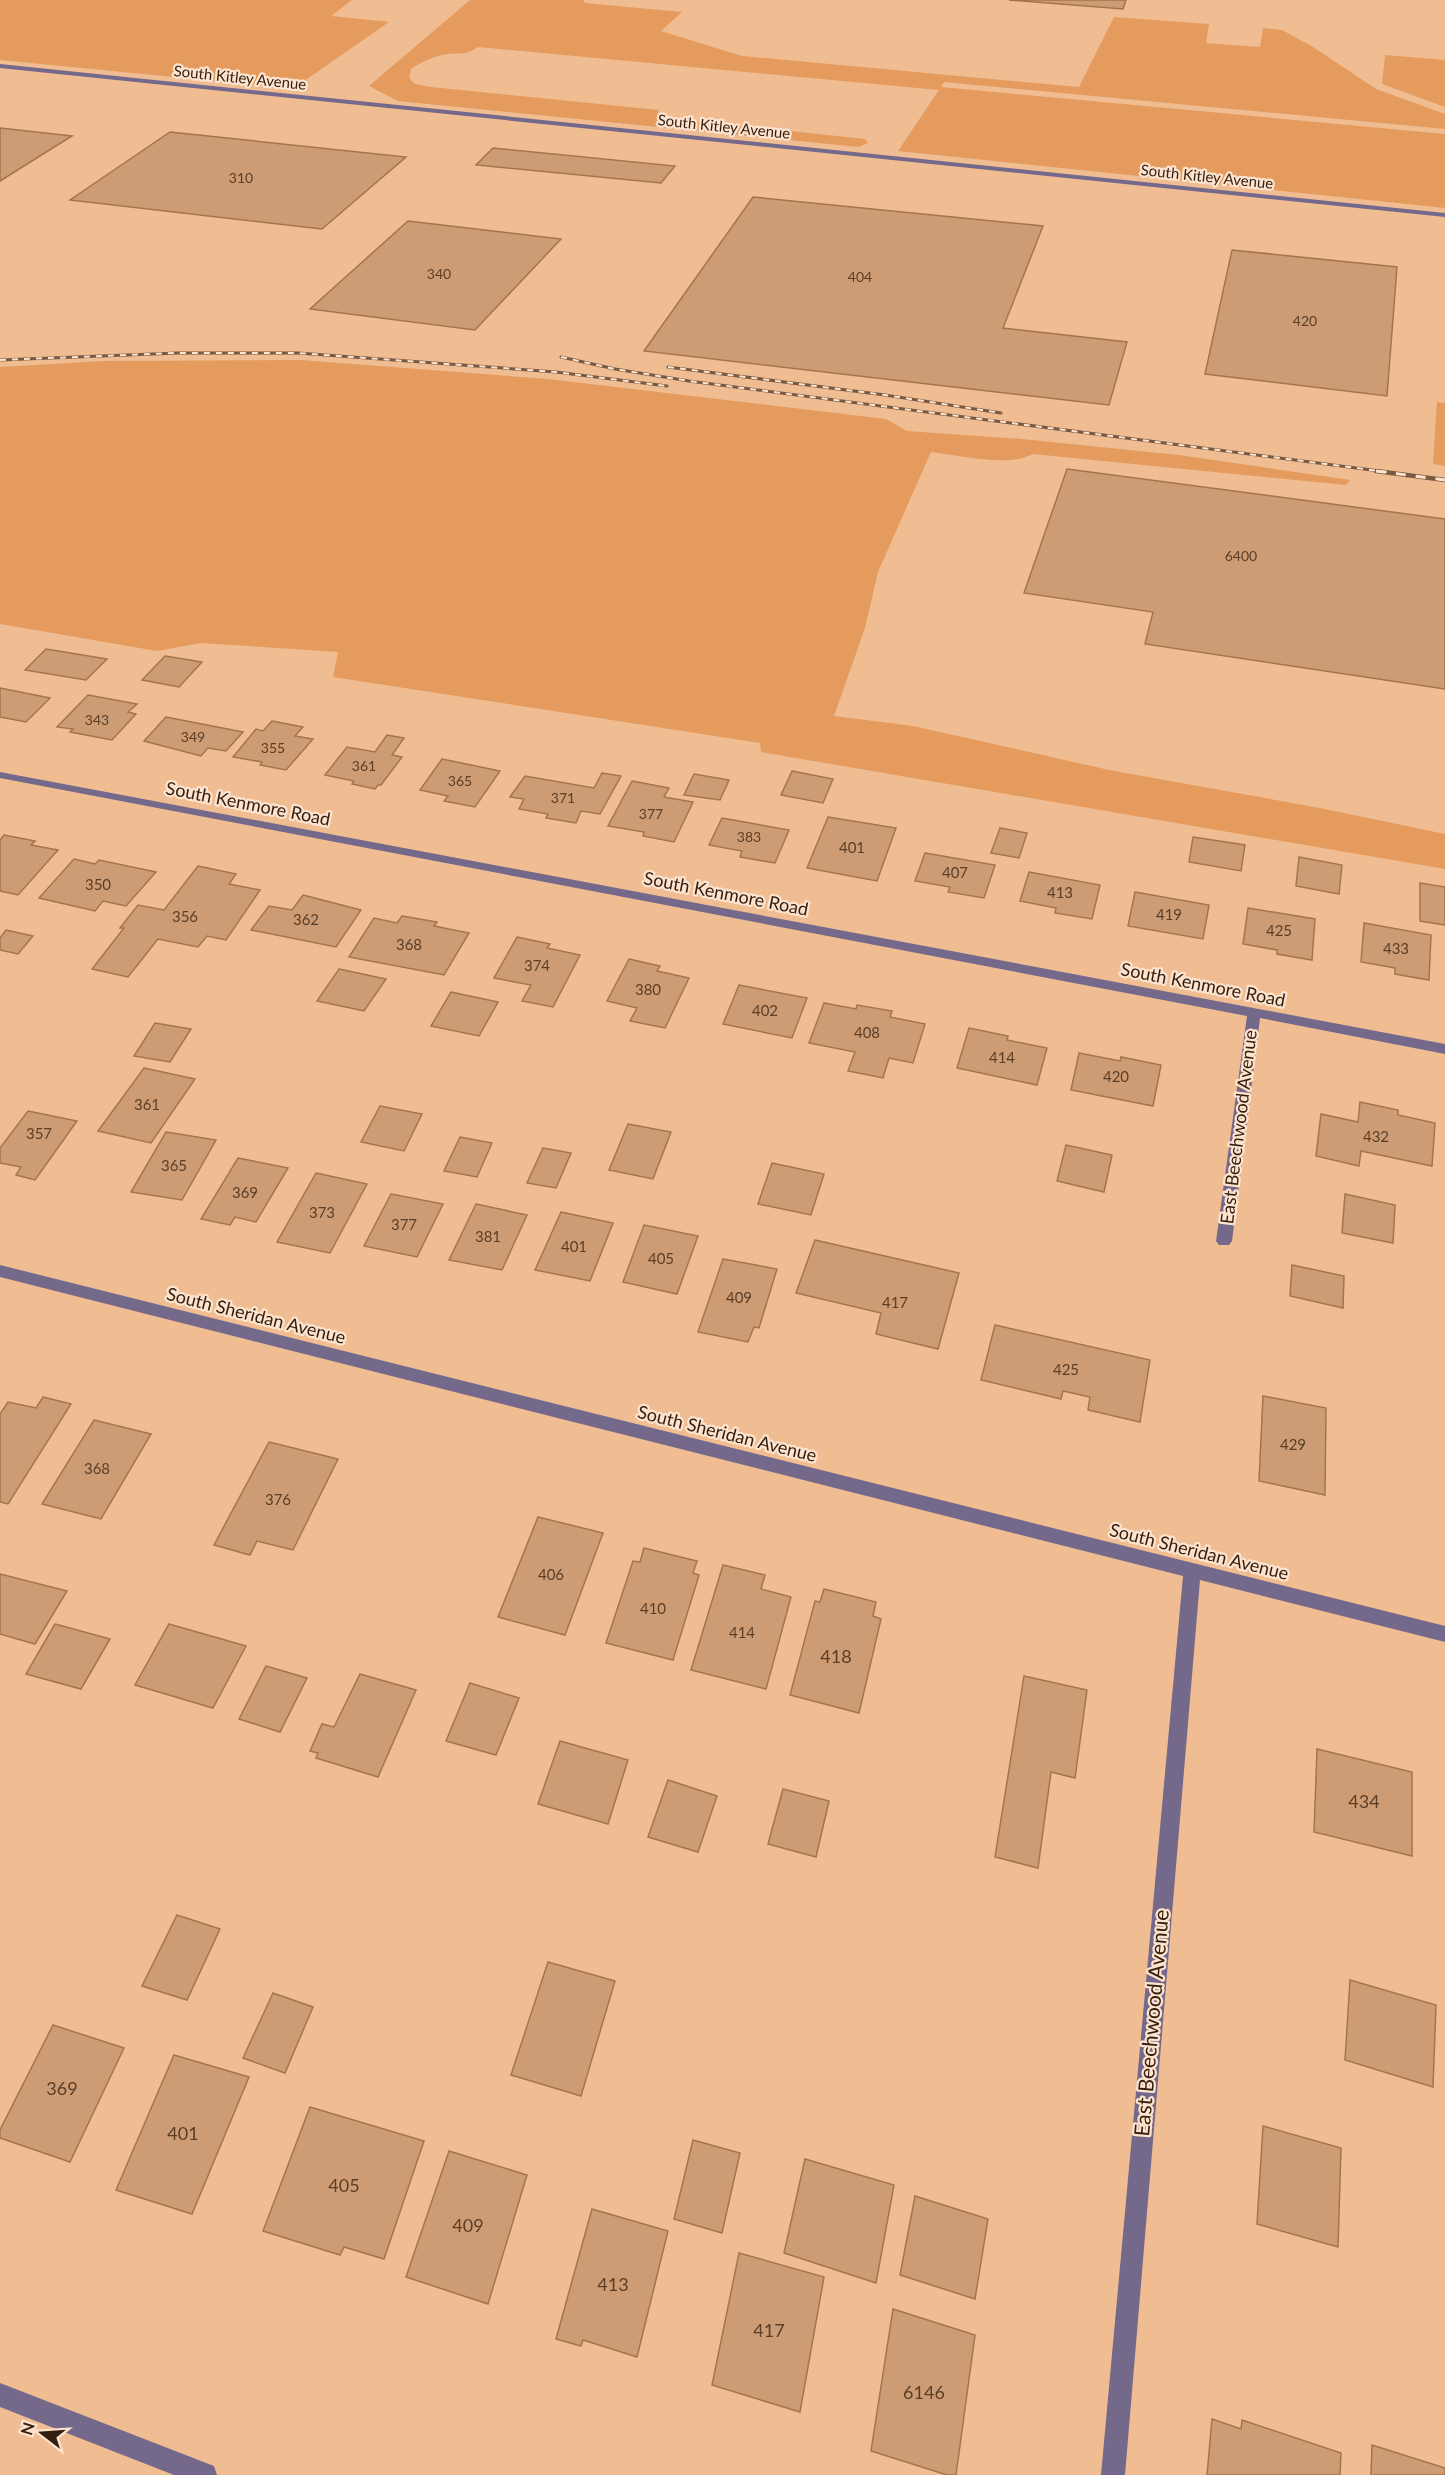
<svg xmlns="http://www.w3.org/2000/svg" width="1445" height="2475" font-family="Lato,sans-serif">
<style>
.green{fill:#e49b5d}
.building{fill:#ce9c74;stroke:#a4754d;stroke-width:1.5}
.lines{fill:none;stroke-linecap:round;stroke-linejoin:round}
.minor{fill:#74698a;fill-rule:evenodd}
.rail-far1-casing{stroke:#795a40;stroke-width:3}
.rail-casing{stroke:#795a40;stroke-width:4.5}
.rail-far1{stroke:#fee3ce;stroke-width:2;stroke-dasharray:6;stroke-linecap:butt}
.rail{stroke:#fee3ce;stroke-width:3;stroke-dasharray:10;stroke-linecap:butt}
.labels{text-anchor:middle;stroke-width:4.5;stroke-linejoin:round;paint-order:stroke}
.far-number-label{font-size:14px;fill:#593e28}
.far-street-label{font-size:15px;fill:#321f0f;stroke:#fee3ce}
.number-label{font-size:15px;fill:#593e28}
.street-label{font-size:18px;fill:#321f0f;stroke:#fee3ce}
.near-number-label{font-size:18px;fill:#593e28}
.near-street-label{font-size:21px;fill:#321f0f;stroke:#fee3ce}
</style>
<rect width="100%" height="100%" fill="#f0bd93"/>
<g class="green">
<polygon points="0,0 352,0 331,16 389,22 297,86 255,85 0,60"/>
<path d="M470,0H583L585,3L682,12L661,31L742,56L1079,87L1114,17L1209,24L1206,43L1260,47L1263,28L1282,30L1313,47L1376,89L1445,114V129L944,82L941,87L1445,134V208L898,151L939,90L478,47C468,55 459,53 447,54C434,56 421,62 411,69L409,78L415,84L431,87L659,110L657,117L865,139L868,143L859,147L398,101L369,86Z"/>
<polygon points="1385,55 1445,60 1445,107 1382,84"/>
<path d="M301,360L548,379L886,419L907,431L1022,439L1179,455L1350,480L1346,485L1033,454C1008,468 960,455 931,452L878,572L865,628L834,716L913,726L1109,770L1320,808L1445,834V869L761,752L760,743L333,677L338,652L201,643L157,651L0,624V367L103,361Z"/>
<polygon points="1437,402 1445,403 1445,466 1433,464"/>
</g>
<g class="building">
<polygon points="1009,0 1126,0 1123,9"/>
<polygon points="0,128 72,136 0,181"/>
<polygon points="170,132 406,157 322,229 70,200"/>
<polygon points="493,148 675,166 661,183 476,165"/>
<polygon points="753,197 1043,226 1003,328 1127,342 1109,405 644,351"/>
<polygon points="408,221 561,239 475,330 310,309"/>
<polygon points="1232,250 1397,267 1387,396 1205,374"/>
<polygon points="1067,469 1445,519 1445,689 1145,644 1153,612 1024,593"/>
<polygon points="46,649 107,659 86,680 25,670"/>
<polygon points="165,656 202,662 179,687 142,680"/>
<polygon points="0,688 50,698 26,722 0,717"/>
<polygon points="88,695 137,704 128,712 136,714 112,740 70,732 73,729 57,727"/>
<polygon points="166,717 243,732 226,751 208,748 201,756 144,741"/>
<polygon points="272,721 303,727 295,736 313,739 286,770 260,765 262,762 233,757 256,729 263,731"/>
<polygon points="387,735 404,738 392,755 402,757 381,785 378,785 375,789 352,784 354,781 325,775 347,747 375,752"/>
<polygon points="442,759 500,771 475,807 444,801 448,796 420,790"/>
<polygon points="792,771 833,779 823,803 781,795"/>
<polygon points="602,773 621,776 600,814 581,811 576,823 546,818 548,814 519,809 524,799 510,797 525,776 594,788"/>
<polygon points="694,774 729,780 720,800 684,795"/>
<polygon points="632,781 669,788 664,797 693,802 674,842 643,836 644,832 608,826"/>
<polygon points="828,817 896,828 877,881 807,868"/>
<polygon points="722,818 789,830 775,863 740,857 742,851 709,845"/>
<polygon points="1000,828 1027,833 1019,858 991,853"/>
<polygon points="4,835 35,841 31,845 58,850 18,895 0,891 0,840"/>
<polygon points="1193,837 1245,845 1241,871 1189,862"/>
<polygon points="925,853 995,865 984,898 948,892 950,887 915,881"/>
<polygon points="1299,857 1342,865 1339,894 1296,886"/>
<polygon points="74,859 95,864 99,860 156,872 126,906 103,901 95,911 39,898"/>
<polygon points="198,866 236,874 229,884 260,890 226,940 207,936 198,947 158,939 128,977 92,969 124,928 120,928 138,905 164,910"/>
<polygon points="1029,872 1100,885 1092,919 1055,913 1056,908 1020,901"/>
<polygon points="1420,883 1445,887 1445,925 1420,921"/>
<polygon points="1135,892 1209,905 1203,939 1128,926"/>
<polygon points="303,895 361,910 336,947 251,930 269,906 292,910"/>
<polygon points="1248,908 1315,919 1312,960 1277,954 1277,950 1243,944"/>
<polygon points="402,916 437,922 434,926 469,933 444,975 349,957 374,918 397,923"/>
<polygon points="1364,923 1431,935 1429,980 1395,974 1395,968 1361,962"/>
<polygon points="6,930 33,936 18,954 0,950 0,938"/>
<polygon points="517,937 550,944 547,948 580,955 553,1007 522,1001 531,985 494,978"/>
<polygon points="629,959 660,966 657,971 689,978 665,1028 630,1021 637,1008 607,1001"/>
<polygon points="339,969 386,979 364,1011 317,1001"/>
<polygon points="739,985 807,998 792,1038 723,1024"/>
<polygon points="451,992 498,1002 479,1036 431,1026"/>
<polygon points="824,1003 856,1009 857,1005 892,1011 890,1017 925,1024 913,1063 889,1058 883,1078 848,1071 855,1052 809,1043"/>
<polygon points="155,1023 191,1029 170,1062 134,1056"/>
<polygon points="969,1028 1008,1036 1007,1040 1047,1048 1037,1085 957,1068"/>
<polygon points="1079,1053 1120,1061 1121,1057 1161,1065 1153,1106 1071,1090"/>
<polygon points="144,1068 195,1079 151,1143 98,1131"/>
<polygon points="1360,1102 1398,1110 1398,1115 1435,1123 1432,1166 1361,1151 1359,1166 1316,1156 1321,1114 1358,1122"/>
<polygon points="380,1106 422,1114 404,1151 361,1142"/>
<polygon points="28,1111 77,1121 35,1180 16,1175 21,1167 0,1163 0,1148"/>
<polygon points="628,1124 671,1132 653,1179 609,1170"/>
<polygon points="166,1132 216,1140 182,1200 131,1192"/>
<polygon points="460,1137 492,1143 477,1177 444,1171"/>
<polygon points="1066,1145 1112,1155 1104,1192 1057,1181"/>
<polygon points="543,1148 571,1153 556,1188 527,1183"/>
<polygon points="238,1158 288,1168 256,1222 235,1217 230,1225 201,1219"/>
<polygon points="772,1163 824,1174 811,1215 758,1204"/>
<polygon points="316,1173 367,1184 330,1253 277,1242"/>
<polygon points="391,1194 443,1204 417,1257 364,1246"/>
<polygon points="1345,1194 1395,1205 1393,1243 1342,1233"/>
<polygon points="476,1204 527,1215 502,1270 449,1260"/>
<polygon points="561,1212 613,1223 590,1281 535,1270"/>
<polygon points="644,1225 698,1236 677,1294 623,1282"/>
<polygon points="815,1240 959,1273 938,1349 876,1334 881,1313 796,1293"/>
<polygon points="723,1259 777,1269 759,1328 754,1327 748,1342 698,1332"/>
<polygon points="1292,1265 1344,1276 1343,1308 1290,1296"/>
<polygon points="995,1325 1150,1360 1140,1422 1088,1410 1090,1397 1063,1391 1061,1399 981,1380"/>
<polygon points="1263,1396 1326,1408 1325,1495 1259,1481"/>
<polygon points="43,1397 71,1404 8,1504 0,1502 0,1414 8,1402 36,1408"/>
<polygon points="94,1420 151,1434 101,1519 42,1504"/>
<polygon points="269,1442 338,1459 293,1550 257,1541 250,1555 214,1545"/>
<polygon points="538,1517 603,1533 565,1635 498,1617"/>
<polygon points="644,1548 697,1561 693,1573 699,1575 673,1660 606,1643 633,1561 640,1562"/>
<polygon points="723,1565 765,1575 761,1589 791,1597 766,1689 691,1670"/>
<polygon points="0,1574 67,1591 35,1644 0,1634"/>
<polygon points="824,1589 876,1602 873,1616 881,1619 859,1713 790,1695 815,1601 820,1602"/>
<polygon points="55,1624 110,1639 81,1689 26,1674"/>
<polygon points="169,1624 246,1646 213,1708 135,1685"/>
<polygon points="266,1666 307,1678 280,1732 239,1719"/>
<polygon points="360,1674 416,1690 378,1777 316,1758 318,1753 310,1751 322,1724 334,1727"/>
<polygon points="1024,1676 1087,1690 1075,1778 1051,1772 1038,1868 995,1857"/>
<polygon points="470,1683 519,1698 496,1755 446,1741"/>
<polygon points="560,1741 628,1760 608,1824 538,1804"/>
<polygon points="1317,1749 1412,1772 1412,1856 1314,1832"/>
<polygon points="668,1780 717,1796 698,1852 648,1837"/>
<polygon points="783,1789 829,1801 816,1857 768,1844"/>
<polygon points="177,1915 220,1929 187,2000 142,1986"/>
<polygon points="548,1962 615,1981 581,2096 511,2075"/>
<polygon points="1350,1980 1436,2005 1433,2087 1345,2060"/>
<polygon points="273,1993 313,2007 285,2073 243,2058"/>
<polygon points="53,2025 124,2048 70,2162 0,2138 0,2130"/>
<polygon points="174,2055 249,2077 192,2214 116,2190"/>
<polygon points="310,2107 424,2141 384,2259 344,2247 340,2255 263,2231"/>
<polygon points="1263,2126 1341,2148 1338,2247 1257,2224"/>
<polygon points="693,2140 740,2153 722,2233 674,2219"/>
<polygon points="449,2151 527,2175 488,2304 406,2277"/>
<polygon points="805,2159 894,2185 876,2283 784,2253"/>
<polygon points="915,2196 988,2219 975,2299 900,2275"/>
<polygon points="592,2209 668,2231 637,2357 583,2340 581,2346 556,2339"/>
<polygon points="739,2253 824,2277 800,2412 712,2385"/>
<polygon points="893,2309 975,2335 956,2475 947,2475 871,2451"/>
<polygon points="1212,2419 1241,2429 1242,2420 1341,2453 1340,2475 1207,2475"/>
<polygon points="1372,2445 1445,2468 1445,2475 1371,2475"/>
</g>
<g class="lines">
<g class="minor">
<polygon points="0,64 1445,213 1445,217 0,68"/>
<polygon points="0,772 1445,1044 1445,1054 1260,1018 1232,1241 1229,1245 1219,1245 1216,1241 1247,1016 0,778"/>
<polygon points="0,1265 1445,1626 1445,1642 1200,1580 1125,2475 1101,2475 1183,1576 0,1277"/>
<polygon points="0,2383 214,2466 217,2475 174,2475 0,2407"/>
</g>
<g class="rail-far1-casing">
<g id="rail-far1">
<polyline points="561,357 615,369 689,381 1387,472"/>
<polyline points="0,360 177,353 298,353 556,372 667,386"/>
<polyline points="668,367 885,395 1001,413"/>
</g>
</g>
<g class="rail-casing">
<polyline id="rail" points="1376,471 1445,480"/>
</g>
<use href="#rail-far1" class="rail-far1"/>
<use href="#rail" class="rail"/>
</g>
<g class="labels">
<g class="far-number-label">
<text x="241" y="183">310</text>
<text x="439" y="279">340</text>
<text x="860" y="282">404</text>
<text x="1305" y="326">420</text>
<text x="1241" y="561">6400</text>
<text x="97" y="725">343</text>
<text x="193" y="742">349</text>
<text x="273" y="753">355</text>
<text x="364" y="771">361</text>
<text x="460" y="786">365</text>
<text x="563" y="803">371</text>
<text x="651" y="819">377</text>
<text x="749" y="842">383</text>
</g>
<g class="far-street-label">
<text transform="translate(240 78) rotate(6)" y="5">South Kitley Avenue</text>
<text transform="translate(724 127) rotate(6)" y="5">South Kitley Avenue</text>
<text transform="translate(1207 177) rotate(6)" y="5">South Kitley Avenue</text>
</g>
<g class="number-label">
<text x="852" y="853">401</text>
<text x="955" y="878">407</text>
<text x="98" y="890">350</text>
<text x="1060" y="898">413</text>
<text x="1169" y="920">419</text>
<text x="185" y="922">356</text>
<text x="306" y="925">362</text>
<text x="1279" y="936">425</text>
<text x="409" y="950">368</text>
<text x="1396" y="954">433</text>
<text x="537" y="971">374</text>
<text x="648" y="995">380</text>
<text x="765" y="1016">402</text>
<text x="867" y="1038">408</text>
<text x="1002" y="1063">414</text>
<text x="1116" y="1082">420</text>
<text x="147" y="1110">361</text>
<text x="39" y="1139">357</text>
<text x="1376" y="1142">432</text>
<text x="174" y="1171">365</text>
<text x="245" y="1198">369</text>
<text x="322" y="1218">373</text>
<text x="404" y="1230">377</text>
<text x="488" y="1242">381</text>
<text x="574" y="1252">401</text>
<text x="661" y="1264">405</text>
<text x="739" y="1303">409</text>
<text x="895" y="1308">417</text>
<text x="1066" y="1375">425</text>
<text x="1293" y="1450">429</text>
<text x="97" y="1474">368</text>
<text x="278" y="1505">376</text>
<text x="551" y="1580">406</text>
<text x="653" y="1614">410</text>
<text x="742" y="1638">414</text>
</g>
<g class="street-label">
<text transform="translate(248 804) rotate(11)" y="6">South Kenmore Road</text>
<text transform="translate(726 894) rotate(11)" y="6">South Kenmore Road</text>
<text transform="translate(1203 985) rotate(11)" y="6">South Kenmore Road</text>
<text transform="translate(1239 1127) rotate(-83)" y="6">East Beechwood Avenue</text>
<text transform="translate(256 1316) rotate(14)" y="6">South Sheridan Avenue</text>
<text transform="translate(727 1434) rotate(14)" y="6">South Sheridan Avenue</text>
<text transform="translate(1199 1552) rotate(14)" y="6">South Sheridan Avenue</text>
</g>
<g class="near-number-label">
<text x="836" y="1663">418</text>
<text x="1364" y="1808">434</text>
<text x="62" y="2095">369</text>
<text x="183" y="2140">401</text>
<text x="344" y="2192">405</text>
<text x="468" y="2232">409</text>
<text x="613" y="2291">413</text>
<text x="769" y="2337">417</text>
<text x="924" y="2399">6146</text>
</g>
<g class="near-street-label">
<text transform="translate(1152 2023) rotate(-85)" y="7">East Beechwood Avenue</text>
</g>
</g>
<g transform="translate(42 2433) rotate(287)" stroke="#fee3ce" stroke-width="4.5" paint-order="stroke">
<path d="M0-4.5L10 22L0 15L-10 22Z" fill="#321f0f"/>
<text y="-9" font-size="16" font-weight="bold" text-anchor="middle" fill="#321f0f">N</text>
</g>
</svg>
